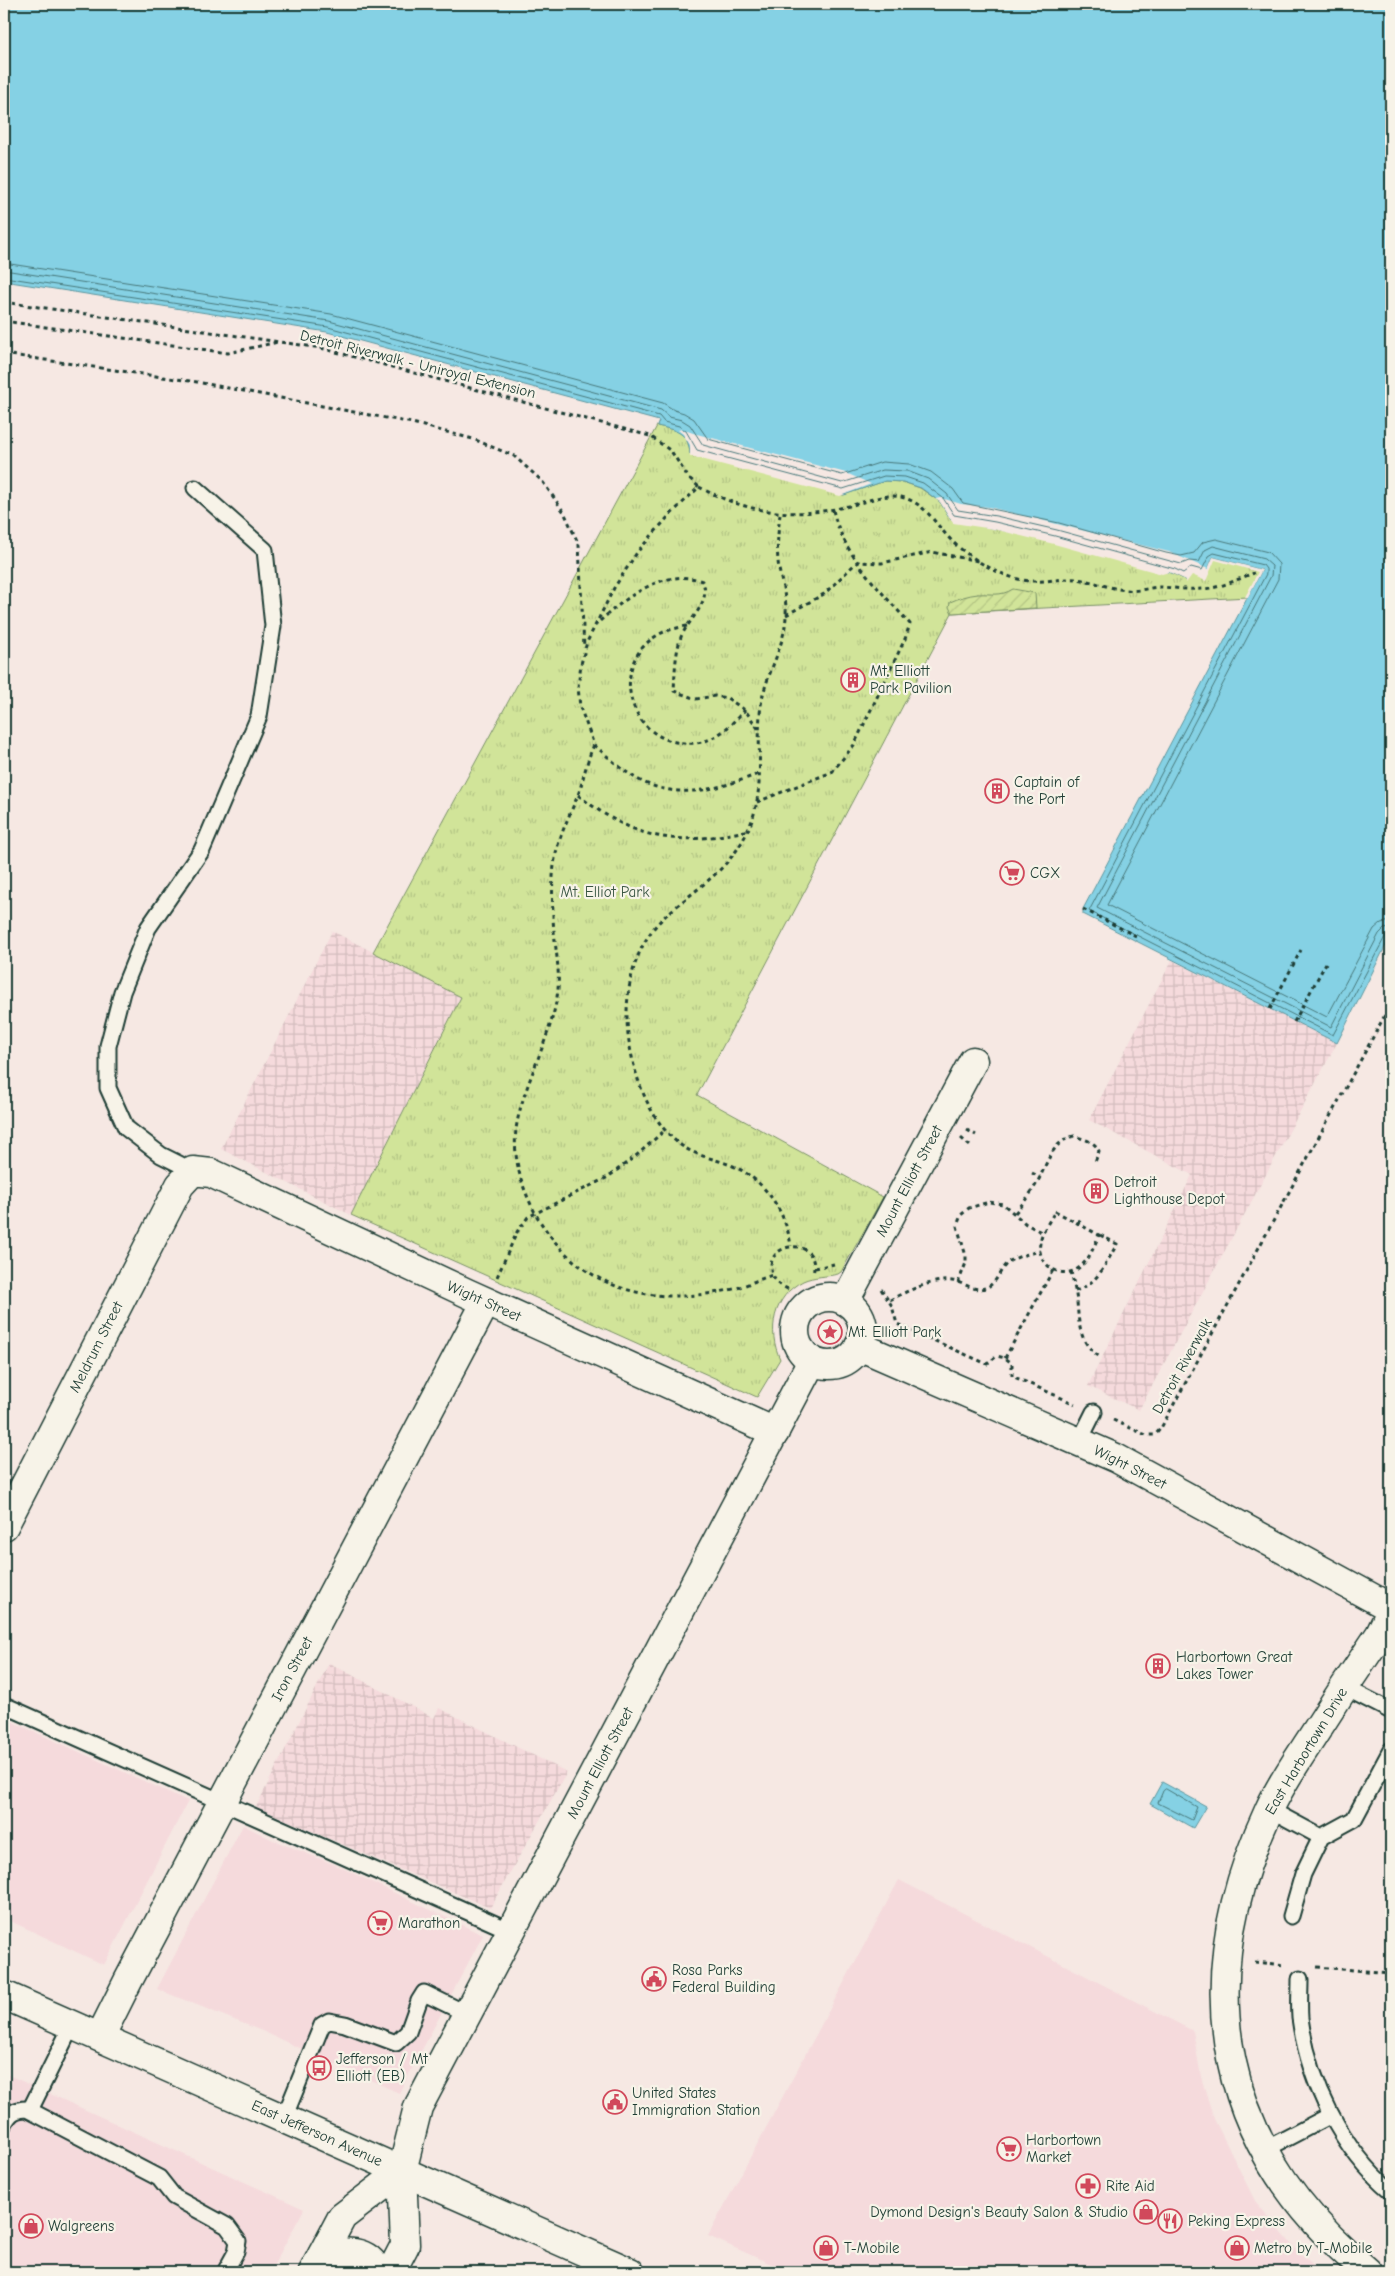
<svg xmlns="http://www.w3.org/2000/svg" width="1395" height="2276" font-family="'Comic Neue',sans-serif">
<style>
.built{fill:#f5dadc}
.industrial{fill:url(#industrial-grid)}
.park{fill:url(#park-tufts);stroke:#789066}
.garden{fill:url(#garden-furrows);stroke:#789066}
.water{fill:#85d1e4;stroke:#5c969e}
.pier{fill:#f6e8e3}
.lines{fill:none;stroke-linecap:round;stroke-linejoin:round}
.shore{stroke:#48787a;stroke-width:1}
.service-casing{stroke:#1f3d34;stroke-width:19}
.minor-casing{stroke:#1f3d34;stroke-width:31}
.secondary-casing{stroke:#1f3d34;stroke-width:31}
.path{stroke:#1f3d34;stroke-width:3;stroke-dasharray:4 4;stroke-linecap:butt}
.service{stroke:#f7f3e8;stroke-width:15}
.minor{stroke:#f7f3e8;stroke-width:28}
.secondary{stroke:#f7f3e8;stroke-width:28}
.labels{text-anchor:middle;stroke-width:4.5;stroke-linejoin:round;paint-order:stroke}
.street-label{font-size:15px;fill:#1f3d34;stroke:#f7f3e8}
.poi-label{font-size:15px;fill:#1f3d34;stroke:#f7f3e8;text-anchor:start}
.park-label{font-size:15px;fill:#3a5643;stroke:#f7f3e8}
</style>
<defs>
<pattern id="industrial-grid" width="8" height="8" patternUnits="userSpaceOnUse" patternTransform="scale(1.25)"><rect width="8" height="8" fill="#f5dadc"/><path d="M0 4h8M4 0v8" fill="none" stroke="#d2bcbd"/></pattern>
<pattern id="park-tufts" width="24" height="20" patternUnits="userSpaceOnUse" patternTransform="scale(1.25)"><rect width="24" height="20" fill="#d1e499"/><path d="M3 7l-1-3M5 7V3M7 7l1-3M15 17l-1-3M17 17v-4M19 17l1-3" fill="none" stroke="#b3c484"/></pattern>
<pattern id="garden-furrows" width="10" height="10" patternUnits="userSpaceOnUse" patternTransform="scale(1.25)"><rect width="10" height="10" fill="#d1e499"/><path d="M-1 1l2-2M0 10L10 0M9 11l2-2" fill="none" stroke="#b3c484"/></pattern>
</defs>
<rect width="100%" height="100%" fill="#f6e8e3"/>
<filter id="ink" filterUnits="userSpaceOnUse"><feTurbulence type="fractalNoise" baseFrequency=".02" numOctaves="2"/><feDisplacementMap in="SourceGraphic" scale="10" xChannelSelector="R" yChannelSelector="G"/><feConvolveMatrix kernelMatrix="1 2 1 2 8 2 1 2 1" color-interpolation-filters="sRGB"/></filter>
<g filter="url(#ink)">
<g class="built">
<polygon points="4,1718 188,1801 104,1965 4,1918"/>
<polygon points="243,1825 273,1840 338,1866 483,1935 399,2093 262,2031 157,1989"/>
<polygon points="899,1880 1193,2031 1201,2077 1214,2119 1255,2201 1298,2252 1322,2272 789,2272 708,2236"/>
<polygon points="4,2073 304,2209 270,2272 4,2272"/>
</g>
<g class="industrial">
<polygon points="332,931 461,997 351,1215 221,1149"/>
<polygon points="1172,960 1337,1043 1139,1410 1088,1386 1192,1175 1089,1120"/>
<polygon points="329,1663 434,1718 439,1708 567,1772 490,1908 256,1807"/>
</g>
<path class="park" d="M657,426C676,430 688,431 690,454L843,495L885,481L903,482L920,488L940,502L951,520L994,527L1169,572L1186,580L1191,571L1205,579L1213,557L1262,570L1248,597L952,613L697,1095L883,1197L841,1272L838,1274C826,1277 814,1276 803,1281C773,1296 767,1331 780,1359L757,1397L351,1215L461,997L373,952Z"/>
<path class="garden" d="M1013,589L1035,593L1036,608L952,613L949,607L950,602C959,598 968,595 978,594C992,593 1000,597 1013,589Z"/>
<g class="water">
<path d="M4,4H1391V935L1337,1043L1083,914V909L1262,570L1213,557L1204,579L1191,572L1186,580L1174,574L1054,541L951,520L940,502L921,488L903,482L885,481L844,495L690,454C689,432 675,430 657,426L659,421L327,332L4,281Z"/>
<polygon points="1162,1782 1206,1806 1193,1828 1150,1804"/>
</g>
<g class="pier">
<polygon points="682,429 693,433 846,473 871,484 840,496 690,456 690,445 683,434 678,430"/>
<polygon points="941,498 961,504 989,507 1169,552 1208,569 1213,557 1262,570 1248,597 1245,597 1258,572 1215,560 1206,581 1192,575 1186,583 1186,580 1169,572 1162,574 1054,544 993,529 953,523 940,502 935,499"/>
</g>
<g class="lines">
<g class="shore">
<polyline points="4,263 331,314 663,403 674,410 684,413 694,419 708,439 842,475 882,462 909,464 931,472 953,489 963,503 1059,523 1166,553 1181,556 1194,553 1203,542 1216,539 1268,552 1279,564 1278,579 1107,905 1327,1017 1374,929 1381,923 1391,921"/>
<polyline points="4,270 329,321 661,410 669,417 682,420 690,425 703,445 842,483 883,470 907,471 928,479 947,494 958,510 996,516 1057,530 1181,564 1189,561 1199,562 1205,550 1213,546 1264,559 1272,566 1271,576 1097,908 1331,1027 1379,934 1384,929 1391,928"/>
<polyline points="4,277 328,327 659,416 664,422 679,426 686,431 697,450 843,489 884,476 905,477 923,483 943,498 954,515 995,522 1055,536 1175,569 1183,573 1191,567 1202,570 1209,556 1214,553 1263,565 1266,569 1266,574 1089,911 1333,1035 1385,937 1391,934"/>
<polygon points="1166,1789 1197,1807 1192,1820 1158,1803 1163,1791"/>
</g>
<g class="service-casing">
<g id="service">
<polyline points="193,1171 161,1155 126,1128 108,1088 108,1046 122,992 148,928 202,850 259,716 273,626 265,550 195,488"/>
<polyline points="1079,1442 1094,1412"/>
<polyline points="1344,1687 1391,1711"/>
<polyline points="4,1705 511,1931"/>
<polyline points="1269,1809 1321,1837"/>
<polyline points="1291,1916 1303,1874 1321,1837 1354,1819 1391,1750"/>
<path d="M1300,1979C1300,1992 1299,2005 1300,2018C1309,2082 1341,2149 1391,2191"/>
<polyline points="30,2110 72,2025"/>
<polyline points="284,2118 322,2025 329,2021 345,2024 396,2043 408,2032 419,2001 424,1993 467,2014"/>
<path d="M4,2124C10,2113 15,2109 27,2109L159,2178L174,2197L227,2226L238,2241L236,2252L225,2272"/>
<polyline points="1264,2150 1331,2115"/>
</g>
</g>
<g class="minor-casing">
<g id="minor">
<circle cx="829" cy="1331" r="34"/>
<polyline points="845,1301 973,1061"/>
<polyline points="859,1346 1116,1458 1391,1608"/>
<polyline points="4,1526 180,1185 193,1171 211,1173 467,1293 775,1432"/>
<polyline points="100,2037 128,1981 486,1302"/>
<polyline points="402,2171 418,2107 812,1361"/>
<path d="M1368,2272C1218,2148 1187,1986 1269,1810C1280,1785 1296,1762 1311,1739C1333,1704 1356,1669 1380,1634L1391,1611"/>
</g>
</g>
<g class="secondary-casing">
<g id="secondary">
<polyline points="4,1995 630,2272"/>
<path d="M322,2255C344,2251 368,2248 378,2272"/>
<polyline points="313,2272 342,2217 402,2171"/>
<polyline points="391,2272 405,2245 402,2171"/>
</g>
</g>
<g class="path">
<path d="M4,302L321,348L650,436L671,451L688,477L699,487L668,517L638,551L614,588L587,642L581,664L578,687L580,707L594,745C586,762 584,778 578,795C571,812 563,828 558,845C552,866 552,891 553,913C553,938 560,964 558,989C554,1032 525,1080 517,1123C511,1156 522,1190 538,1218C582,1290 649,1307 729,1290C744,1287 758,1279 773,1275"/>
<polyline points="4,321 228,353 278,342"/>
<polyline points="4,354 197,382 412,423 473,439 514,456 542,481 564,512 579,545 584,648"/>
<path d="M699,487C749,514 794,519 849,506C866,502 883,493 901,497C926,503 934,523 951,540C959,549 971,556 981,563C997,572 1015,581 1034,581C1048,582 1062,578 1076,579C1094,581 1110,589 1127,590C1139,592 1150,587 1161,587C1177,588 1195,591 1211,588C1225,586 1240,578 1254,573"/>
<path d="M780,514C778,533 776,550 779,569C782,585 787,600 786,616C785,645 768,671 762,699C754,743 768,787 748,830C730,871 693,890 662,919C629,952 621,1008 631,1052C637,1084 652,1122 678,1143C694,1156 714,1158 733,1166C765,1180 786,1212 791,1246"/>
<polyline points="786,615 824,594 857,562 882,563 932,552 978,561"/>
<path d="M600,621C625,598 665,567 702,581C713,601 688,620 681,637C675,654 675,673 674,691L696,699L715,696L727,698L745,710L759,730"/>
<path d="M687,626C677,628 666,630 658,635C608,663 628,740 684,743C693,744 702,743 710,739C724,733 734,721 745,710"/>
<path d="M594,745C609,757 623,772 641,781C682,801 721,788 761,773"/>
<path d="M578,795C636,841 677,847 749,830"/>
<path d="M757,802L832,772L854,745L905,639L910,624C880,590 843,555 833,510"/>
<polyline points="1083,909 1136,936"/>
<polyline points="1270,1009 1301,950"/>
<polyline points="1294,1022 1326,963"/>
<polyline points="967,1130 976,1135"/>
<polyline points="961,1138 970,1146"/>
<polyline points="1032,1173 1040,1177"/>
<path d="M1055,1211L1099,1235C1095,1244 1090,1258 1082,1265C1065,1283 1036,1266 1040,1243C1041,1232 1050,1221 1055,1211Z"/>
<path d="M1015,1213C1024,1202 1034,1190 1040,1177C1048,1160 1054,1141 1074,1136C1083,1139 1095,1141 1099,1151L1095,1162"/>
<polyline points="1078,1223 1081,1218"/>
<polyline points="815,1268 834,1264"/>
<path d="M1071,1271C1073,1282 1076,1292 1077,1302C1079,1325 1079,1343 1100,1357"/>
<polyline points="497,1277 517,1232 528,1217 608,1177 637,1155 665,1130"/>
<polyline points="958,1283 966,1263 966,1256 957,1226 961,1215 969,1208 989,1202 1003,1204 1026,1224 1043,1233"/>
<path d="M788,1289C781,1286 775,1282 772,1274C762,1241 822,1234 813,1275"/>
<polyline points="881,1289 892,1306 897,1324 987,1364 997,1356 1005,1358 1012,1363 1012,1376 1075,1404"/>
<path d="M1075,1291C1098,1284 1106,1263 1117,1244L1100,1235"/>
<path d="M890,1300C907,1291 932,1279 952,1281C963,1282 974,1292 985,1288C997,1284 999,1271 1007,1263C1016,1256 1029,1254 1040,1251"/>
<polyline points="1005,1358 1053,1270"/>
<polyline points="1113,1420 1146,1435 1155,1435 1161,1428 1391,1004"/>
<polyline points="1255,1962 1286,1965"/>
<polyline points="1317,1967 1391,1973"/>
</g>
<use href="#service" class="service"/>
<use href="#minor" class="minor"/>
<use href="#secondary" class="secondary"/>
</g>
</g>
<defs>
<g id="building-ring" transform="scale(1.25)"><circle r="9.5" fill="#f7f3e8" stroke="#d1495b" stroke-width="1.5"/><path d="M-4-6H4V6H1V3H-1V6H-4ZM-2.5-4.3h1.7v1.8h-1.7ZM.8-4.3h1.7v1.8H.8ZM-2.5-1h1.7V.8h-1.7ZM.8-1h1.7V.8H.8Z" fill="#d1495b"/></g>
<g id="supermarket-ring" transform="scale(1.25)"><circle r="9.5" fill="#f7f3e8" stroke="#d1495b" stroke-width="1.5"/><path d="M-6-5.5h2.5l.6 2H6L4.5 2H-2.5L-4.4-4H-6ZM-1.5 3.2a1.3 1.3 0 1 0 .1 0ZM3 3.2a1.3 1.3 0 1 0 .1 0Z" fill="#d1495b"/></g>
<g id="sight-ring" transform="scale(1.25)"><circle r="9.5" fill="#f7f3e8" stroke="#d1495b" stroke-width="1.5"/><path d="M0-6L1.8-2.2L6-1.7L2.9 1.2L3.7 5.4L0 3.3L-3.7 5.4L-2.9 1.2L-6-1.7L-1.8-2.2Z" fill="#d1495b"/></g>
<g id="civic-ring" transform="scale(1.25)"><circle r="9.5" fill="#f7f3e8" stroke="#d1495b" stroke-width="1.5"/><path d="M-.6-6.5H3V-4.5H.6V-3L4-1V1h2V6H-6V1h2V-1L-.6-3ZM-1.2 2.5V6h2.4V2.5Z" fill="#d1495b"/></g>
<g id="bus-ring" transform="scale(1.25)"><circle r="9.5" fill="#f7f3e8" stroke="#d1495b" stroke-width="1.5"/><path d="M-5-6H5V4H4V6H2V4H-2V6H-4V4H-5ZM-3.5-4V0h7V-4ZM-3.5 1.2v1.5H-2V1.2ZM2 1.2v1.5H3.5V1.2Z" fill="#d1495b"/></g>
<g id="pharmacy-ring" transform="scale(1.25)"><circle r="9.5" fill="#f7f3e8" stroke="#d1495b" stroke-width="1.5"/><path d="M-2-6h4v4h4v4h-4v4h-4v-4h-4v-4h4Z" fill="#d1495b"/></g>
<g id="shop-ring" transform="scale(1.25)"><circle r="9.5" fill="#f7f3e8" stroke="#d1495b" stroke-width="1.5"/><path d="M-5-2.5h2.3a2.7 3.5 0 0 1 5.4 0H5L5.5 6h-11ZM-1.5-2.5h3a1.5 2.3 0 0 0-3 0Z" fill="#d1495b"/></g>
<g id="restaurant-ring" transform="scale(1.25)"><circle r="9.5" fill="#f7f3e8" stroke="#d1495b" stroke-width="1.5"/><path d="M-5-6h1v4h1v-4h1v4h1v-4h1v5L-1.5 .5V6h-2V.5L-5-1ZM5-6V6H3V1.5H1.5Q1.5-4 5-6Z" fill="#d1495b"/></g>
</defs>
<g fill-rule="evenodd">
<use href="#building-ring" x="853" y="680"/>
<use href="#building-ring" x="997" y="791"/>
<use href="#supermarket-ring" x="1012" y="873"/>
<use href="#building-ring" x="1096" y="1191"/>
<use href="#sight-ring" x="830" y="1332"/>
<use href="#building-ring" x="1158" y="1666"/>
<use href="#supermarket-ring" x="380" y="1923"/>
<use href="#civic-ring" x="654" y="1979"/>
<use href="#bus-ring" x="319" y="2068"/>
<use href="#civic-ring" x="615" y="2102"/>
<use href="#supermarket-ring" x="1009" y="2149"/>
<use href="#pharmacy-ring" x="1088" y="2186"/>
<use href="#shop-ring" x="1146" y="2212"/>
<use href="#restaurant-ring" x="1170" y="2221"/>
<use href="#shop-ring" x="31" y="2226"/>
<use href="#shop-ring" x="826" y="2248"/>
<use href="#shop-ring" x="1237" y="2248"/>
</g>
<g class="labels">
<g class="street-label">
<text transform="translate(418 364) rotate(14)" y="5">Detroit Riverwalk - Uniroyal Extension</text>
<text transform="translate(909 1181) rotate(-62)" y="5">Mount Elliott Street</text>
<text transform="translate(484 1301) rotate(24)" y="5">Wight Street</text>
<text transform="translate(96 1347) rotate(-63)" y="5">Meldrum Street</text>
<text transform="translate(1182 1366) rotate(-61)" y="5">Detroit Riverwalk</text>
<text transform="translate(1130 1467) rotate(27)" y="5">Wight Street</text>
<text transform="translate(292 1669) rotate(-62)" y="5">Iron Street</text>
<text transform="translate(1306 1751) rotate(-59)" y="5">East Harbortown Drive</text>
<text transform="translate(600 1763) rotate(-62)" y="5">Mount Elliott Street</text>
<text transform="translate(317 2133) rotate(24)" y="5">East Jefferson Avenue</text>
</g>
<g class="poi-label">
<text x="870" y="676">Mt. Elliott<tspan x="870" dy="17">Park Pavilion</tspan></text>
<text x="1014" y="787">Captain of<tspan x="1014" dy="17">the Port</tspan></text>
<text x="1030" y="878">CGX</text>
<text x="1114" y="1187">Detroit<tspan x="1114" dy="17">Lighthouse Depot</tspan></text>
<text x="848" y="1337">Mt. Elliott Park</text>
<text x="1176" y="1662">Harbortown Great<tspan x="1176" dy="17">Lakes Tower</tspan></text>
<text x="398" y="1928">Marathon</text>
<text x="672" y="1975">Rosa Parks<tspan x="672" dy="17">Federal Building</tspan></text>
<text x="336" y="2064">Jefferson / Mt<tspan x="336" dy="17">Elliott (EB)</tspan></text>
<text x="632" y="2098">United States<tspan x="632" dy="17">Immigration Station</tspan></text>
<text x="1026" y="2145">Harbortown<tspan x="1026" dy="17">Market</tspan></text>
<text x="1106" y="2191">Rite Aid</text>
<text x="1128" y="2217" text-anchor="end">Dymond Design's Beauty Salon &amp; Studio</text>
<text x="1188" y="2226">Peking Express</text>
<text x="48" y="2231">Walgreens</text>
<text x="844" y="2253">T-Mobile</text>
<text x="1254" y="2253">Metro by T-Mobile</text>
</g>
<g class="park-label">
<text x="605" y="897">Mt. Elliot Park</text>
</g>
</g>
<rect width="1395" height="2276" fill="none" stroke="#f7f3e8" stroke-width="20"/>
<rect x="10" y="10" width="1375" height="2256" fill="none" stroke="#1f3d34" stroke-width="2" filter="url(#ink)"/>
</svg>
